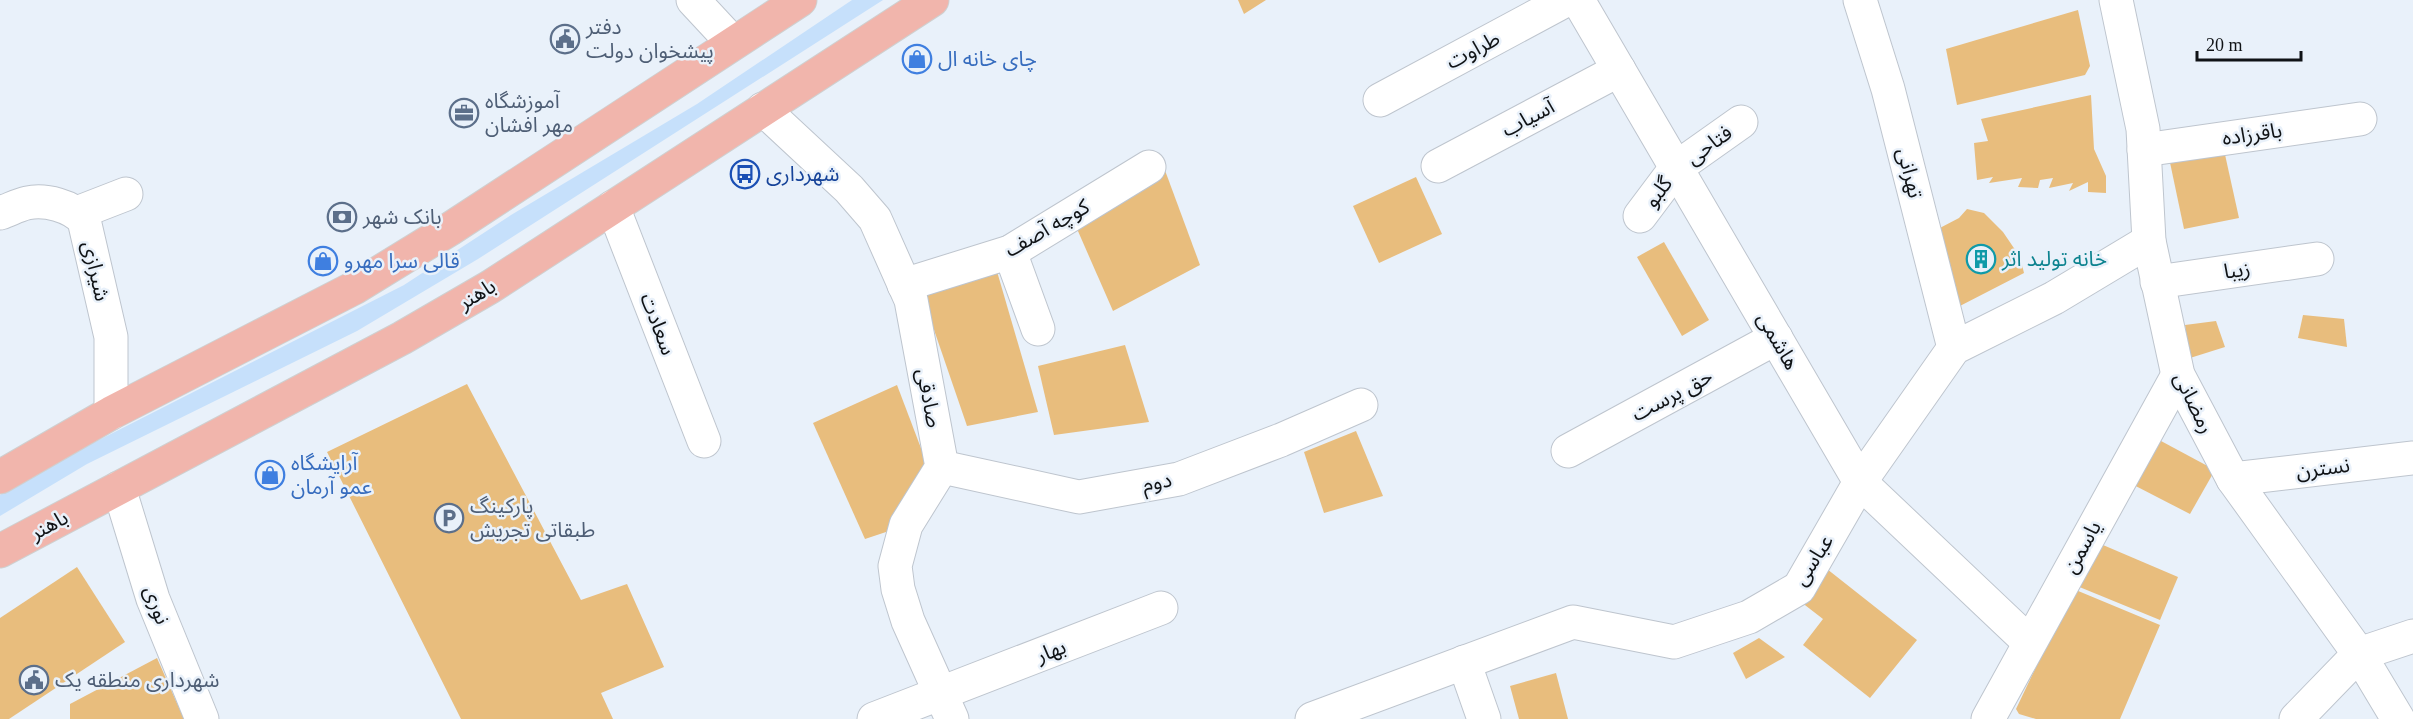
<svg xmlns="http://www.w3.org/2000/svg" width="2413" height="719" font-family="'Times New Roman','Noto Sans Arabic',serif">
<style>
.green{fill:#c6e0fb}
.building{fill:#e8bd7d}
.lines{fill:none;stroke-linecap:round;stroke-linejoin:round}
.minor-casing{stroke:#bec5ce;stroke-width:35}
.major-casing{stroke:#cfd0d0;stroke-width:35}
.minor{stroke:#fff;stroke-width:33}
.major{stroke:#f1b5ac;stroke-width:33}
.labels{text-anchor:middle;stroke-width:5;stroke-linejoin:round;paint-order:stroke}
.service-label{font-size:21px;fill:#4e5e75;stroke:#e9f1fa;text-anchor:start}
.street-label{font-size:21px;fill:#101316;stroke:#e9f1fa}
.shop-label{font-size:21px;fill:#366cbe;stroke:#e9f1fa;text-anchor:start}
.transit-label{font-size:21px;fill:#164399;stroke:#e9f1fa;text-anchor:start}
.culture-label{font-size:21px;fill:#0d838f;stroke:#e9f1fa;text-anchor:start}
</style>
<rect width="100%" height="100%" fill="#e9f1fa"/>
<polygon class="green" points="852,0 883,0 478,259 357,331 87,464 0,516 0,495 32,474 404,285 511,215 697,104"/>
<g class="building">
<polygon points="1238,0 1266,0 1244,14"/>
<polygon points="2078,10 2090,66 2085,75 1957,105 1946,49"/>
<polygon points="2091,95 2094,149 2106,176 2106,193 2088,192 2088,182 2069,191 2073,183 2049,188 2053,178 2040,180 2038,188 2018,187 2022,178 1989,183 1993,177 1977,180 1974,143 1988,141 1981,119"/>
<polygon points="2222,141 2239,218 2184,229 2168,153"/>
<polygon points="1163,165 1200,265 1113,311 1074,222"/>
<polygon points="1416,177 1442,234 1379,263 1353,206"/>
<polygon points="1967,209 1984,213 2003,232 2020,257 2024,273 1956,308 1936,230 1959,218"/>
<polygon points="1664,242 1709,320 1682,336 1637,257"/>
<polygon points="996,268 1038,412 967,426 921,292"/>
<polygon points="2303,315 2344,319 2347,347 2298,338"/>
<polygon points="2216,321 2225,347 2190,358 2185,325"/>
<polygon points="1125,345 1149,422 1054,435 1038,366"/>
<polygon points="467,384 581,600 627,584 664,667 601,693 613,719 461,719 327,452"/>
<polygon points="897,385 927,464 892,530 865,539 813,423"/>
<polygon points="1356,431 1383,496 1324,513 1304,452"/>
<polygon points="2148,434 2215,470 2190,514 2124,480"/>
<polygon points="2096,542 2178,577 2160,620 2077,586"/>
<polygon points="77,567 125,642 9,719 0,719 0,618"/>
<polygon points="1827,569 1917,640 1870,698 1803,645 1823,619 1801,602"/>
<polygon points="2071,588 2160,625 2120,719 2036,719 2019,714 2016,709 2046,646"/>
<polygon points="1759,638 1785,657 1746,679 1733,653"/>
<polygon points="157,658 184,719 70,719 70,704"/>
<polygon points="1556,673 1568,719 1519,719 1510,686"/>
</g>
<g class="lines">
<g class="minor-casing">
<g id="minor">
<polyline points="693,0 733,43"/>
<polyline points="1578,0 1860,482 2029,642"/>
<polyline points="1860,0 1888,89 1954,348"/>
<polyline points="2116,0 2143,129 2149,241 2178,375 2233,479 2359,654 2398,719"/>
<polyline points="1380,100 1566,0"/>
<polyline points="763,109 849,189 875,219 911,300 942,467 906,525 895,566 898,589 908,621 952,719"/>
<polyline points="2144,150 2360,119"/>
<polyline points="1438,166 1619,70"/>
<polyline points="613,207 704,441"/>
<path d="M0,213C9,210 18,205 27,203C46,199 71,206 84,220L111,337V413"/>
<polyline points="77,213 126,194"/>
<polyline points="1640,216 1676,168 1741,122"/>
<polyline points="1010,252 1038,329"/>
<polyline points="2157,282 2317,259"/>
<polyline points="904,285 1010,252 1149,167"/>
<polyline points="1568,451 1776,338"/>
<polyline points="942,467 1079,497 1179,479 1281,440 1361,405"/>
<polyline points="2233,479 2413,458"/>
<polyline points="119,488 153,599 202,719"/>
<polyline points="1464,662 1484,719"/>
<polyline points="874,719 1161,608"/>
<polyline points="1312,719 1573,622 1674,642 1749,617 1799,588 1860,482 1954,348 2054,298 2149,241"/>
<polyline points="1988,719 2178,375"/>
<polyline points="2296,719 2359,654 2413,636"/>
</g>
</g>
<g class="major-casing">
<g id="major">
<polyline points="0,477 111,413 354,288 450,229 800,0"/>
<polyline points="0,551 402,338 490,287 932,0"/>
</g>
</g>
<use href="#minor" class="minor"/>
<use href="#major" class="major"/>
</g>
<defs>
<g id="civic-ring" transform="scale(1.5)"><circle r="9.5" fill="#e9f1fa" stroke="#5c6f8a" stroke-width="1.5"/><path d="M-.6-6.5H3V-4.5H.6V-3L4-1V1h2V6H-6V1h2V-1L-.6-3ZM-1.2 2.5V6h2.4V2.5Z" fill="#5c6f8a"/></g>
<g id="shop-ring" transform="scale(1.5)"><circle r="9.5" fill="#e9f1fa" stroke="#3f7fe0" stroke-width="1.5"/><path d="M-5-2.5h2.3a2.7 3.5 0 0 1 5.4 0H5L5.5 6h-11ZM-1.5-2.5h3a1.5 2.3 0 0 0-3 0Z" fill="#3f7fe0"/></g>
<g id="office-ring" transform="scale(1.5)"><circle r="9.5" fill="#e9f1fa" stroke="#5c6f8a" stroke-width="1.5"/><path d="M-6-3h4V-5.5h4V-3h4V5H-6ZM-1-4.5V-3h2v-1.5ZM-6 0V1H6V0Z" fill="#5c6f8a"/></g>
<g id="bus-ring" transform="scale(1.5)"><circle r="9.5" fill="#e9f1fa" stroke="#1a4fb4" stroke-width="1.5"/><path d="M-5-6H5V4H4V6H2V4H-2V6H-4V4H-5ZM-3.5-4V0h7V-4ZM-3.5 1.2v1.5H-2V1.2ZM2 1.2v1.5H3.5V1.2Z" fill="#1a4fb4"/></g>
<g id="bank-ring" transform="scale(1.5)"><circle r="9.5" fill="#e9f1fa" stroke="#5c6f8a" stroke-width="1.5"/><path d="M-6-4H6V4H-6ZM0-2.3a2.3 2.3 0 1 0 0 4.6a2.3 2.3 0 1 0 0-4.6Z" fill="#5c6f8a"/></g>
<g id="building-ring" transform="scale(1.5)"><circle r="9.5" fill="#e9f1fa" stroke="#0f9aa8" stroke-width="1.5"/><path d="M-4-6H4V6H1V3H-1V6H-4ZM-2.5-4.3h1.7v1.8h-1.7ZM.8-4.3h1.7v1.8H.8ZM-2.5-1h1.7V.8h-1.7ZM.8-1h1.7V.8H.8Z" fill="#0f9aa8"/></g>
<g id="parking-ring" transform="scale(1.5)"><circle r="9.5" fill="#e9f1fa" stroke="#5c6f8a" stroke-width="1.5"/><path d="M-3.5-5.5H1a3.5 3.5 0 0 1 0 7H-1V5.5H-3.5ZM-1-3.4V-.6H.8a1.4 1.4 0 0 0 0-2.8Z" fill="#5c6f8a"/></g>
</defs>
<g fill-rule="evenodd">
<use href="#civic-ring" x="565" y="39"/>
<use href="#shop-ring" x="917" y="59"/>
<use href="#office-ring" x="464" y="113"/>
<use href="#bus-ring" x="745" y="174"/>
<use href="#bank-ring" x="342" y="217"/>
<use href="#building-ring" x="1981" y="259"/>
<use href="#shop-ring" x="323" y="261"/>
<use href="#shop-ring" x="270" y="475"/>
<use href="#parking-ring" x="449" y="518"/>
<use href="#civic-ring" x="34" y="680"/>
</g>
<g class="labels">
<g class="service-label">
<text x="586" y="34">دفتر<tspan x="586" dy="24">پیشخوان دولت</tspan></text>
<text x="485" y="108">آموزشگاه<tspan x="485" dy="24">مهر افشان</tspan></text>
<text x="363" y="224">بانک شهر</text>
<text x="470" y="513">پارکینگ<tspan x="470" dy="24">طبقاتی تجریش</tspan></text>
<text x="55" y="687">شهرداری منطقه یک</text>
</g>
<g class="street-label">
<text transform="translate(1473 50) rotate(-28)" y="7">طراوت</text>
<text transform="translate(1528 118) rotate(-28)" y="7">آسیاب</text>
<text transform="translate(2252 134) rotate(-8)" y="7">باقرزاده</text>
<text transform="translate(1709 145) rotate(-36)" y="7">فتاحی</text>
<text transform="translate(1910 173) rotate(76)" y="7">تهرانی</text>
<text transform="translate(1658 192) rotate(-53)" y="7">گلبو</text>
<text transform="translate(1047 228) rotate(-30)" y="7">کوچه آصف</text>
<text transform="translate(2237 270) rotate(-8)" y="7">زیبا</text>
<text transform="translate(96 271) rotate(77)" y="7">شیرازی</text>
<text transform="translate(477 294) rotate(-31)" y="7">باهنر</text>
<text transform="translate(658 324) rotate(69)" y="7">سعادت</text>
<text transform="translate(1778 341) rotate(60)" y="7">هاشمی</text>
<text transform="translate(1672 395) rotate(-28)" y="7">حق پرست</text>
<text transform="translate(929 398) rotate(79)" y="7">صادقی</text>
<text transform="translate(2194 403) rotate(64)" y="7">رمضانی</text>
<text transform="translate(2323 468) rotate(-7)" y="7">نسترن</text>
<text transform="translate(1157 482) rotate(-11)" y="7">دوم</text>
<text transform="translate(49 525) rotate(-28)" y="7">باهنر</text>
<text transform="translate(2082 547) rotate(-61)" y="7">یاسمن</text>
<text transform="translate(1813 560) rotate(-57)" y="7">عباسی</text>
<text transform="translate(157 605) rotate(70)" y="7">نوری</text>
<text transform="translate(1051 651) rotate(-21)" y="7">بهار</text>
</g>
<g class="shop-label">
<text x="938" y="66">چای خانه ال</text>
<text x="344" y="268">قالی سرا مهرو</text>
<text x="291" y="470">آرایشگاه<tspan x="291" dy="24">عمو آرمان</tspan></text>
</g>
<g class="transit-label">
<text x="766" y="181">شهرداری</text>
</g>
<g class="culture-label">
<text x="2002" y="266">خانه تولید اثر</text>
</g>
</g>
<path d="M2197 51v9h104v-9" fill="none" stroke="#101316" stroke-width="3"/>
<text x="2206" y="51" font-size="18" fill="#101316" stroke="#e9f1fa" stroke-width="4.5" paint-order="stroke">20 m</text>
</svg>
